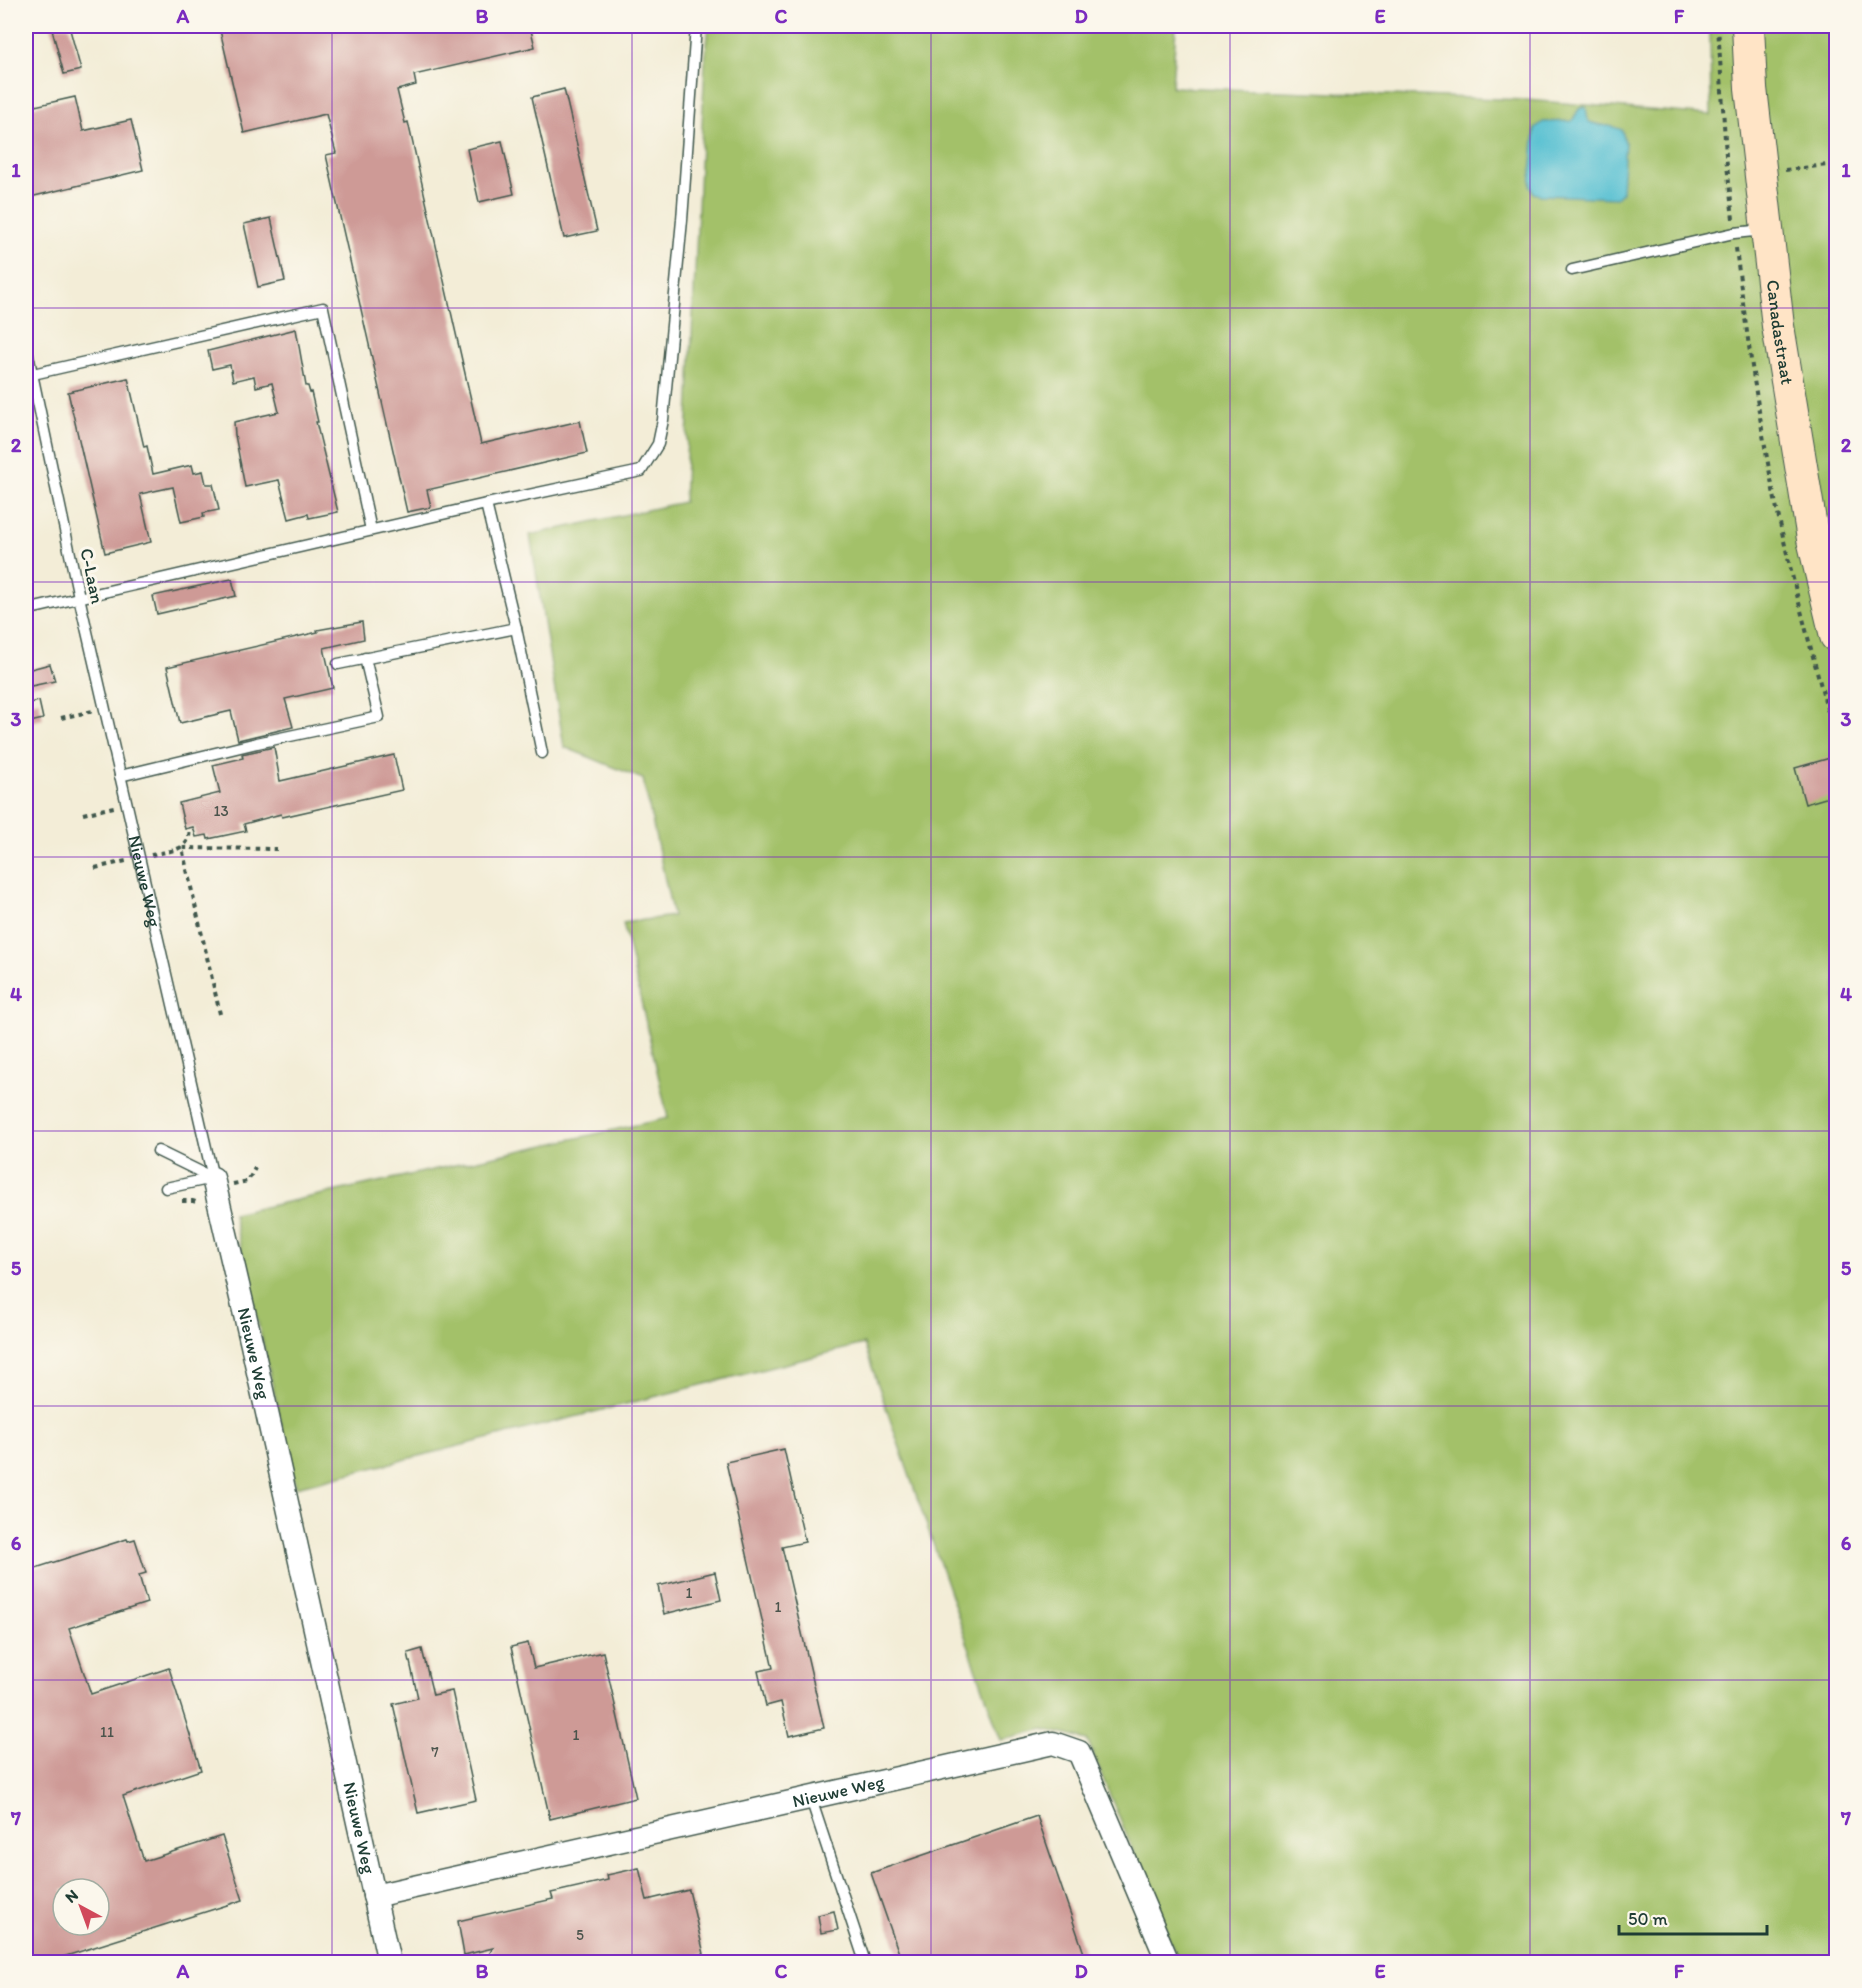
<svg xmlns="http://www.w3.org/2000/svg" width="1862" height="1988" font-family="Itim,sans-serif">
<style>
.green{fill:#a3c169;stroke:#617f4e;stroke-width:1.5}
.water{fill:#55bfd1;stroke:#3a7e82;stroke-width:1.5}
.building{fill:#ce9a96;fill-rule:evenodd}
.lines{fill:none;stroke-linecap:round;stroke-linejoin:round}
.lane-casing{stroke:#3f574c;stroke-width:13}
.street-casing{stroke:#3f574c;stroke-width:25}
.secondary-casing{stroke:#3f574c;stroke-width:34}
.path{stroke:#3f574c;stroke-width:4;stroke-dasharray:4.5 4.5;stroke-linecap:butt}
.lane{stroke:#fff;stroke-width:10}
.street{stroke:#fff;stroke-width:22}
.secondary{stroke:#ffe4c6;stroke-width:32}
.grid{fill:none;stroke:#7b2cbf;stroke-width:1.5;stroke-opacity:0.55}
.labels{text-anchor:middle;stroke-width:6;stroke-linejoin:round;paint-order:stroke}
.number-label{font-size:15px;fill:#4b544c}
.street-label{font-size:18px;fill:#1f3d34;stroke:#fbf7ec}
.neatline{fill:none;stroke:#7b2cbf;stroke-width:2}
.grid-label{font-size:20px;text-anchor:middle;font-weight:bold;fill:#7b2cbf}
</style>
<rect width="100%" height="100%" fill="#fbf7ec"/>
<filter id="ink" filterUnits="userSpaceOnUse"><feTurbulence type="fractalNoise" baseFrequency=".0167" numOctaves="2"/><feDisplacementMap in="SourceGraphic" scale="12" xChannelSelector="R" yChannelSelector="G"/><feConvolveMatrix kernelMatrix="1 2 1 2 8 2 1 2 1" color-interpolation-filters="sRGB"/></filter>
<filter id="wash" filterUnits="userSpaceOnUse"><feTurbulence type="fractalNoise" baseFrequency=".008" numOctaves="4" result="noise"/><feDisplacementMap in="SourceGraphic" scale="24" xChannelSelector="R" yChannelSelector="G"/><feGaussianBlur stdDeviation="1.35" result="paint"/><feColorMatrix in="noise" values="0 0 0 0 0 0 0 0 0 0 0 0 0 0 0 0 0 1.4 0 .05"/><feComposite in="paint" operator="in"/></filter>
<g filter="url(#wash)">
<rect width="100%" height="100%" fill="#f3edd7"/>
<polygon class="green" points="709,26 1176,26 1172,87 1526,100 1711,115 1710,26 1836,26 1836,1962 1179,1962 1087,1740 1044,1729 1001,1740 864,1344 296,1487 233,1214 668,1118 623,923 673,916 643,779 564,747 530,535 684,502 705,61"/>
<path class="water" d="M1586,107L1588,121C1598,127 1610,124 1622,130L1625,142L1622,192L1616,198L1541,195L1533,193L1530,186L1535,128L1543,122L1572,121L1579,109Z"/>
<g id="blocks">
<g class="building">
<polygon points="51,26 69,26 81,70 64,74"/>
<polygon points="219,26 530,26 535,47 414,75 416,85 397,90 405,123 408,122 481,444 580,421 587,453 427,490 431,507 407,512 326,155 336,153 326,114 244,133"/>
<polygon points="564,89 597,231 564,238 532,97"/>
<polygon points="75,97 83,131 131,120 143,170 26,198 26,108"/>
<polygon points="502,141 514,194 479,202 467,149"/>
<polygon points="271,218 285,281 258,287 244,224"/>
<polygon points="296,329 306,386 308,386 310,393 311,392 318,422 316,422 338,512 309,518 308,514 289,519 279,480 245,487 235,435 234,422 279,412 272,383 256,387 254,376 233,381 230,365 212,369 208,351"/>
<polygon points="128,378 144,447 147,446 153,474 192,465 194,473 203,471 206,484 213,484 219,510 203,513 204,517 181,522 173,487 140,494 151,542 105,553 68,392"/>
<polygon points="232,579 236,596 157,614 153,596"/>
<polygon points="362,622 364,639 324,648 333,688 285,699 293,727 238,740 231,711 180,723 167,667 318,632 317,630"/>
<polygon points="50,664 55,681 31,686 27,670"/>
<polygon points="39,701 43,719 26,723 26,704"/>
<polygon points="274,747 280,781 394,755 402,790 282,817 281,814 244,824 246,831 208,839 207,835 196,837 193,827 185,829 179,803 220,793 213,765 243,758 242,754"/>
<polygon points="1830,758 1836,781 1836,795 1805,804 1795,768"/>
<polygon points="784,1449 805,1542 782,1547 824,1728 789,1736 781,1702 766,1706 758,1671 773,1668 726,1462"/>
<path d="M127,1539L128,1541L135,1539L146,1573L139,1575L147,1603L69,1628L91,1694L169,1668L201,1770L123,1796L144,1861L222,1836L243,1900L47,1962H26V1571ZM63,1889H99V1925H63Z"/>
<polygon points="715,1572 721,1600 664,1614 658,1586"/>
<polygon points="528,1643 534,1668 603,1652 636,1798 550,1819 511,1647"/>
<polygon points="422,1649 433,1695 452,1691 476,1800 418,1813 393,1704 418,1698 408,1653"/>
<polygon points="1037,1816 1087,1962 902,1962 871,1873"/>
<polygon points="639,1868 647,1900 689,1890 704,1954 666,1962 484,1962 493,1948 464,1955 458,1921 553,1899 551,1893 608,1880 607,1875"/>
<polygon points="834,1911 838,1930 821,1933 818,1915"/>
</g>
</g>
</g>
<g filter="url(#ink)">
<use href="#blocks" fill-opacity="0" stroke="#3f574c" stroke-width="1.5"/>
<g class="lines">
<g class="lane-casing">
<g id="lane">
<polyline points="1572,270 1734,233 1764,230"/>
<path id="s1" d="M26,345L79,597L213,1178"/>
<polyline points="33,374 323,308 371,530"/>
<polyline points="26,610 486,504 641,471 658,444 663,420 682,220 696,26"/>
<polyline points="516,628 542,753"/>
<polyline points="338,664 516,628 486,504"/>
<polyline points="120,776 257,743 379,717 365,658"/>
<polyline points="158,1151 213,1178"/>
<polyline points="166,1188 213,1178"/>
<polyline points="811,1799 865,1962"/>
</g>
</g>
<g class="street-casing">
<g id="street">
<path id="s2" d="M213,1178L252,1345L389,1962"/>
<path id="s3" d="M374,1896L1053,1743L1079,1752L1168,1962"/>
</g>
</g>
<g class="secondary-casing">
<g id="secondary">
<path id="s4" d="M1748,26L1751,88L1778,326L1813,539L1836,636"/>
</g>
</g>
<g class="path">
<polyline points="1718,26 1726,156 1733,219"/>
<polyline points="1785,170 1836,164"/>
<path d="M1736,248C1746,330 1758,413 1774,495C1791,578 1814,660 1836,742"/>
<polyline points="61,718 93,711"/>
<polyline points="83,814 114,807"/>
<path d="M151,855C168,851 193,851 189,828"/>
<polyline points="95,868 126,861"/>
<polyline points="220,1014 182,848 277,849"/>
<polyline points="233,1184 248,1181 255,1168"/>
<polyline points="182,1201 193,1201 198,1203"/>
</g>
<use href="#lane" class="lane"/>
<use href="#street" class="street"/>
<use href="#secondary" class="secondary"/>
</g>
</g>
<path class="grid" d="M332,26V1962M632,26V1962M931,26V1962M1230,26V1962M1530,26V1962M26,308H1836M26,582H1836M26,857H1836M26,1131H1836M26,1406H1836M26,1680H1836"/>
<g class="labels">
<g class="number-label">
<text x="221" y="816">13</text>
<text x="689" y="1598">1</text>
<text x="778" y="1612">1</text>
<text x="107" y="1737">11</text>
<text x="576" y="1740">1</text>
<text x="435" y="1757">7</text>
<text x="580" y="1940">5</text>
</g>
<g class="street-label">
<text dy="6" stroke="none"><textPath href="#s4" startOffset="308">Canadastraat</textPath></text>
<text transform="translate(92 576) rotate(78)" y="6">C-Laan</text>
<text dy="6" stroke="none"><textPath href="#s1" startOffset="549">Nieuwe Weg</textPath></text>
<text dy="6" stroke="none"><textPath href="#s2" startOffset="180">Nieuwe Weg</textPath></text>
<text dy="6" stroke="none"><textPath href="#s3" startOffset="476">Nieuwe Weg</textPath></text>
<text dy="6" stroke="none"><textPath href="#s2" startOffset="666">Nieuwe Weg</textPath></text>
</g>
</g>
<rect width="1862" height="1988" fill="none" stroke="#fbf7ec" stroke-width="66"/>
<g transform="translate(81 1907) rotate(319)"><circle r="28" fill="#fbf7ec" stroke="#a3ada2" stroke-width="1.5"/>
<path d="M0-4.5L10 22L0 15L-10 22Z" fill="#d1495b"/>
<text y="-9" font-size="16" font-weight="bold" text-anchor="middle" fill="#1f3d34">N</text>
</g>
<path d="M1619 1925v9h148v-9" fill="none" stroke="#1f3d34" stroke-width="3"/>
<text x="1628" y="1925" font-size="18" fill="#1f3d34" stroke="#fbf7ec" stroke-width="4.5" paint-order="stroke">50 m</text>
<rect x="33" y="33" width="1796" height="1922" class="neatline"/>
<g class="grid-label">
<text x="183" y="23">A</text>
<text x="482" y="23">B</text>
<text x="781" y="23">C</text>
<text x="1081" y="23">D</text>
<text x="1380" y="23">E</text>
<text x="1679" y="23">F</text>
<text x="16" y="177">1</text>
<text x="1846" y="177">1</text>
<text x="16" y="452">2</text>
<text x="1846" y="452">2</text>
<text x="16" y="726">3</text>
<text x="1846" y="726">3</text>
<text x="16" y="1001">4</text>
<text x="1846" y="1001">4</text>
<text x="16" y="1275">5</text>
<text x="1846" y="1275">5</text>
<text x="16" y="1550">6</text>
<text x="1846" y="1550">6</text>
<text x="16" y="1825">7</text>
<text x="1846" y="1825">7</text>
<text x="183" y="1978">A</text>
<text x="482" y="1978">B</text>
<text x="781" y="1978">C</text>
<text x="1081" y="1978">D</text>
<text x="1380" y="1978">E</text>
<text x="1679" y="1978">F</text>
</g>
</svg>
